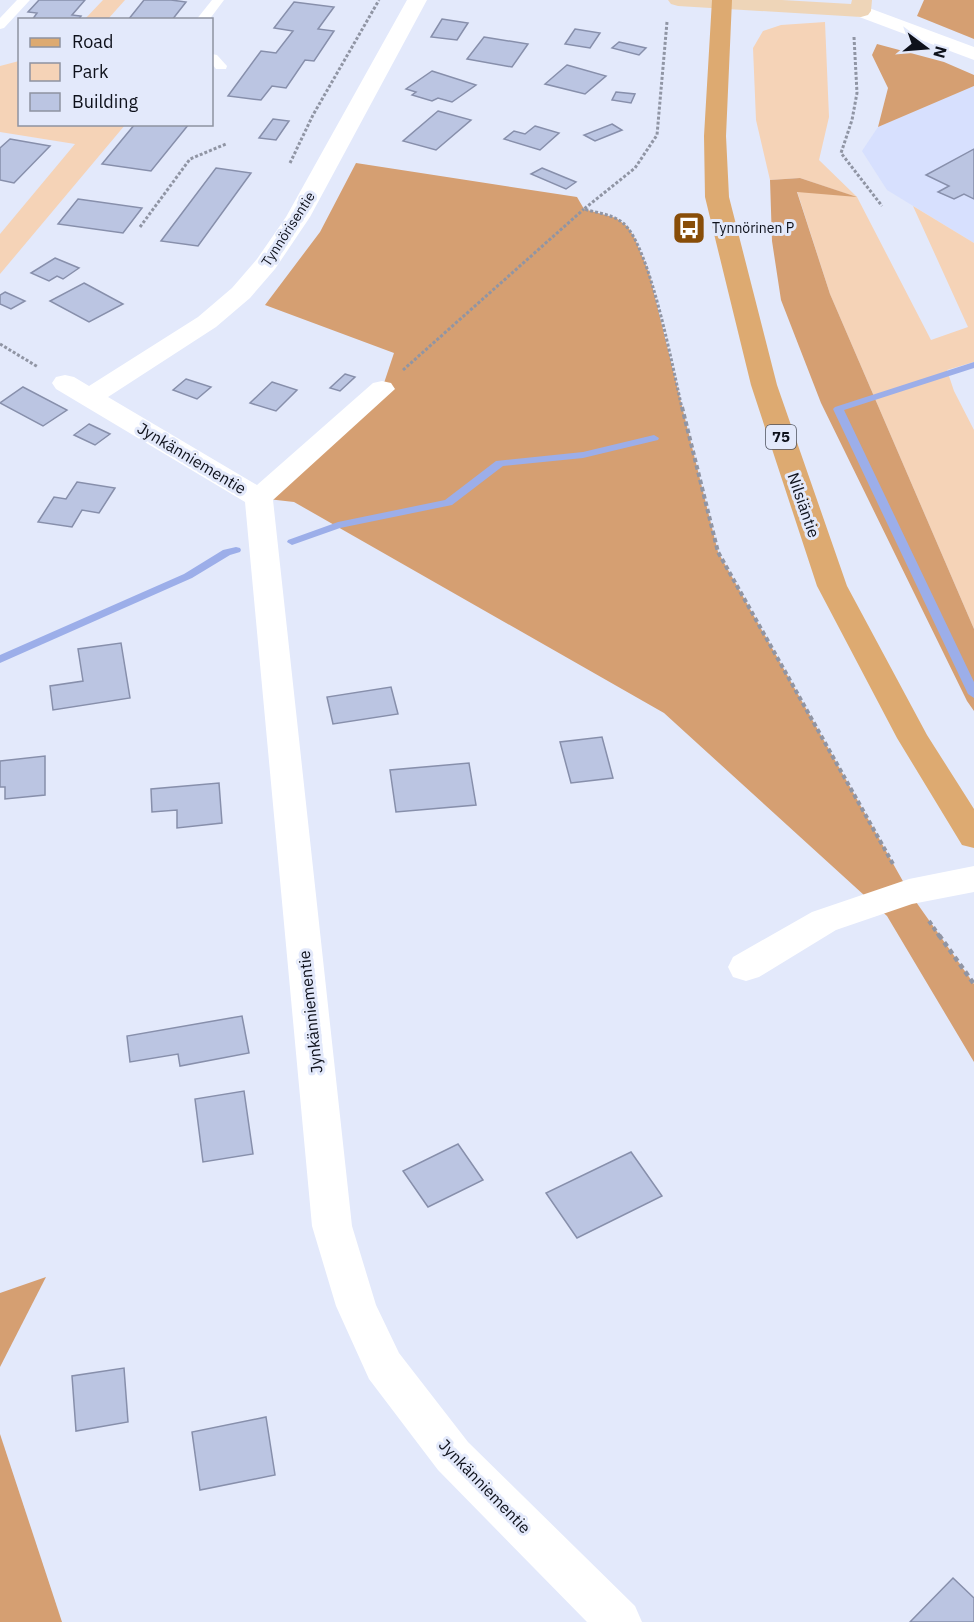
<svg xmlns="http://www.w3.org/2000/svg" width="974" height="1622" font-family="'IBM Plex Sans',sans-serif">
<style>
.built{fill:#d7e0fe}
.green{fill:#f5d3b7}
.forest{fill:#d59f72}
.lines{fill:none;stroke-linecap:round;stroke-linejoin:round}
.stream{fill:#9caee9;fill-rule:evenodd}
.building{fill:#bbc5e2;stroke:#878fab;stroke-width:1.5}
.path-far2{stroke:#9095a4;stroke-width:3;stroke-dasharray:3 2;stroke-linecap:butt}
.path-far1{stroke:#9095a4;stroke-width:4;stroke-dasharray:4.5 3;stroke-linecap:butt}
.path{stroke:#9095a4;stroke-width:4.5;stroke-dasharray:5 4;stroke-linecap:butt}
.lane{fill:#fff;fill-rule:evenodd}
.street{fill:#fff;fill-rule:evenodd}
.secondary{fill:#eed5b8;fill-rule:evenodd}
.primary{fill:#ddaa71;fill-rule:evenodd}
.labels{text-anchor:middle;stroke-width:6;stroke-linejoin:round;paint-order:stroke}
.far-poi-label{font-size:14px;fill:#0e111b;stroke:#e3e9fb;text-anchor:start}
.far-street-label{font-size:14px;fill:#0e111b;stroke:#e3e9fb}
.shield{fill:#e3e9fb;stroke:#4e525e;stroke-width:1.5}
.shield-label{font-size:15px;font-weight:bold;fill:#0e111b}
.street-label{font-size:16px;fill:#0e111b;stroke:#e3e9fb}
</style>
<rect width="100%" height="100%" fill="#e3e9fb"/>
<polygon class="built" points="974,86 974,243 887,190 862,151 878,127"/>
<g class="green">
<polygon points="103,0 125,0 108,19 85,19"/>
<polygon points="825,22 829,117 819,160 857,197 931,340 968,327 913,206 974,243 974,362 947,370 954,391 974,430 974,629 830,294 797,191 853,196 800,178 770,180 756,120 753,48 763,31 781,25"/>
<polygon points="19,61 20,124 125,125 0,274 0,234 75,144 0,132 0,66"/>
</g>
<g class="forest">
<polygon points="924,0 974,0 974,39 917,16"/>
<polygon points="877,44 944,62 974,75 974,86 878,127 888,88 872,55"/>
<polygon points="356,163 577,197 584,209 616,218 628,227 635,239 649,273 718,552 909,892 974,984 974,1062 887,916 664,713 294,502 259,498 382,389 394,353 265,305 320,232"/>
<polygon points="800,178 857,197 797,192 830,294 974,629 974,711 967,701 821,403 781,300 772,241 770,180"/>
<polygon points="46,1277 0,1367 0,1293"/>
<polygon points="0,1434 62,1622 0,1622"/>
</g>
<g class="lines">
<g class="stream">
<polygon points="974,362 974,368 844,410 974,682 974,698 968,694 833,409 835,407"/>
<polygon points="654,435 659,438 658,440 583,458 503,466 452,505 340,528 292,545 287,542 288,540 338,522 445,500 496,461 583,452"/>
<polygon points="236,547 240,548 241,550 240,552 230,555 192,578 0,663 0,655 184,574 223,550"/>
</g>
</g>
<g class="building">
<polygon points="39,0 85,0 72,15 81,16 78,20 32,20 37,13 28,12"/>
<polygon points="144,0 171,0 186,2 172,20 128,20"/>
<polygon points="294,2 334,7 318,29 334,31 314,61 305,60 286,88 272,86 261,100 228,96 261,51 276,53 293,31 274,28"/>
<polygon points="442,19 468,23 457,40 431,37"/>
<polygon points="575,29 600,33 590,48 565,44"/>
<polygon points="484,37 528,44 512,67 467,59"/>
<polygon points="619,42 646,48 639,55 612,48"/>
<polygon points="567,65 606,76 585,94 545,84"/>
<polygon points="432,71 476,85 452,102 438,98 432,101 412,95 416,92 406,89"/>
<polygon points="616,92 635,94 631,103 612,100"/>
<polygon points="438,111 471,120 436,150 403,141"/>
<polygon points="273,119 289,121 276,140 259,138"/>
<polygon points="135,124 189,124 151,171 102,164"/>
<polygon points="612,124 622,130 595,141 584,135"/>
<polygon points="535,126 559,133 540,150 504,139 514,131 525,134"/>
<polygon points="10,139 50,146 14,183 0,180 0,148"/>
<polygon points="974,149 974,199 964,194 954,199 938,192 949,186 926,175"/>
<polygon points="216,168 251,173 198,246 161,241"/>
<polygon points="542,168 576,182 566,189 531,174"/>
<polygon points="78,199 142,208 123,233 58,224"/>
<polygon points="55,258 79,268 63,279 57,276 49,281 31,273"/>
<polygon points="84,283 123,304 89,322 50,301"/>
<polygon points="5,292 25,301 11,309 0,304 0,295"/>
<polygon points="345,374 355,377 340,391 330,388"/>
<polygon points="186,379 211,387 197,399 173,390"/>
<polygon points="272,382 297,390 276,411 250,403"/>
<polygon points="23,387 67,410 43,426 0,403"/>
<polygon points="89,424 110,434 95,445 74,435"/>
<polygon points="77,482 115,488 99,513 82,510 72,527 38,522 54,497 66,499"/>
<polygon points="121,643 130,698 53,710 50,686 83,681 78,649"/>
<polygon points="391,687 398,714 333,724 327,697"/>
<polygon points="602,737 613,778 571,783 560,742"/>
<polygon points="45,756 45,795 5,799 5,787 0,787 0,761"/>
<polygon points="469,763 476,805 396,812 390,770"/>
<polygon points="219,783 222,823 177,828 177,810 152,812 151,789"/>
<polygon points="242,1016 249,1053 180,1066 178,1054 130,1062 127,1036"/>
<polygon points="244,1091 253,1154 203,1162 195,1099"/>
<polygon points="458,1144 483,1180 428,1207 403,1171"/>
<polygon points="631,1152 662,1196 577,1238 546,1193"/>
<polygon points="124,1368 128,1422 76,1431 72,1376"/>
<polygon points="266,1417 275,1475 200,1490 192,1432"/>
<polygon points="953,1578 974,1598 974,1622 910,1622"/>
</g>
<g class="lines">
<g class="path-far2">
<path d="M667,22L657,135L635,168L584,209C597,213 612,214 623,223C650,245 673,370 682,408"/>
<polyline points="854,37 857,93 852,120 841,153 882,206"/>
<polyline points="290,163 313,115 379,0"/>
<polyline points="140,227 190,159 226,144"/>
<polyline points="0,344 38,367"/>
<polyline points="403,370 584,209"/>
</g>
<g class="path-far1">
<polyline points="682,407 718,552 893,864"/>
<polyline points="929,921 940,937"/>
</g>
<polyline class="path" points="939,935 974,984"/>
<g class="lane">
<polygon points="17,0 30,0 4,28 0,29 0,18"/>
<polygon points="212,0 224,0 209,20 196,20"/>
<polygon points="212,54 217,55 227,66 226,69 216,69 212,64"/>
</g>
<g class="street">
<polygon points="407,0 427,0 310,217 275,269 250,298 216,327 108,397 257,485 373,383 382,381 391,383 395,389 273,500 352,1226 376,1305 399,1353 468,1442 635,1606 642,1622 587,1622 438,1470 369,1379 336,1306 312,1226 245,502 56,389 52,383 56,377 65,375 74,377 89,386 198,317 232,288 257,259 286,217"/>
<polygon points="861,5 974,47 974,60 854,15 851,11 854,7"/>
<polygon points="974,866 974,892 912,904 836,930 759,977 746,981 733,977 728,967 733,957 812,912 909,879"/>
</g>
<polygon class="secondary" points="668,0 782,0 851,4 852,0 872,0 871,11 868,15 861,17 678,6 671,4"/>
<polygon class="primary" points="712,0 732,0 726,136 729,197 777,385 847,586 927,735 974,809 974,848 962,845 897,738 817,586 751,385 705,197 704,136"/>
</g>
<defs>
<g id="bus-square" transform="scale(1.725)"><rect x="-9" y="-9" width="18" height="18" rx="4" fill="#884d08" stroke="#e3e9fb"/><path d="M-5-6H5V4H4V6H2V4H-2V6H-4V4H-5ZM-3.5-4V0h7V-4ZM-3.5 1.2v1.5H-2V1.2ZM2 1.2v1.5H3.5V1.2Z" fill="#fff"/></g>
</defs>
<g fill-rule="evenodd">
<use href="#bus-square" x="689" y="228"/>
</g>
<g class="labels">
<g class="far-poi-label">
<text x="712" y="233">Tynnörinen P</text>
</g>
<g class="far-street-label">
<text transform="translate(288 229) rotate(-57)" y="5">Tynnörisentie</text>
</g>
<rect class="shield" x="766" y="425" width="30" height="24" rx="4.5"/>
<g class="shield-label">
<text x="781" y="442">75</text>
</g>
<g class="street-label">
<text transform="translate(192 458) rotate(31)" y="6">Jynkänniementie</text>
<text transform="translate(804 505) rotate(71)" y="6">Nilsiäntie</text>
<text transform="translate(310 1012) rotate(-96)" y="6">Jynkänniementie</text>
<text transform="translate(485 1486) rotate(46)" y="6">Jynkänniementie</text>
</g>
</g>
<rect x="18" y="18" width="195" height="108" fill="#e3e9fb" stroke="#8e93a1" stroke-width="1.5"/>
<rect x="30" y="38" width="30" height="9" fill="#ddaa71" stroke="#8e93a1" stroke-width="1.5"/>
<text x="72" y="48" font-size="18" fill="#0e111b">Road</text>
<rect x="30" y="63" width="30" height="18" fill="#f5d3b7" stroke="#8e93a1" stroke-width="1.5"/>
<text x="72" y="78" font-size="18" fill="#0e111b">Park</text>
<rect x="30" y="93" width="30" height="18" fill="#bbc5e2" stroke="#8e93a1" stroke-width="1.5"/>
<text x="72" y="108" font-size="18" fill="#0e111b">Building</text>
<g transform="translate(926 48) rotate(106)" stroke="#e3e9fb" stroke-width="4.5" paint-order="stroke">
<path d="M0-4.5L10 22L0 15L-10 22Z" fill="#0e111b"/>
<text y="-9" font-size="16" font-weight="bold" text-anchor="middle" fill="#0e111b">N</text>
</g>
</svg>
